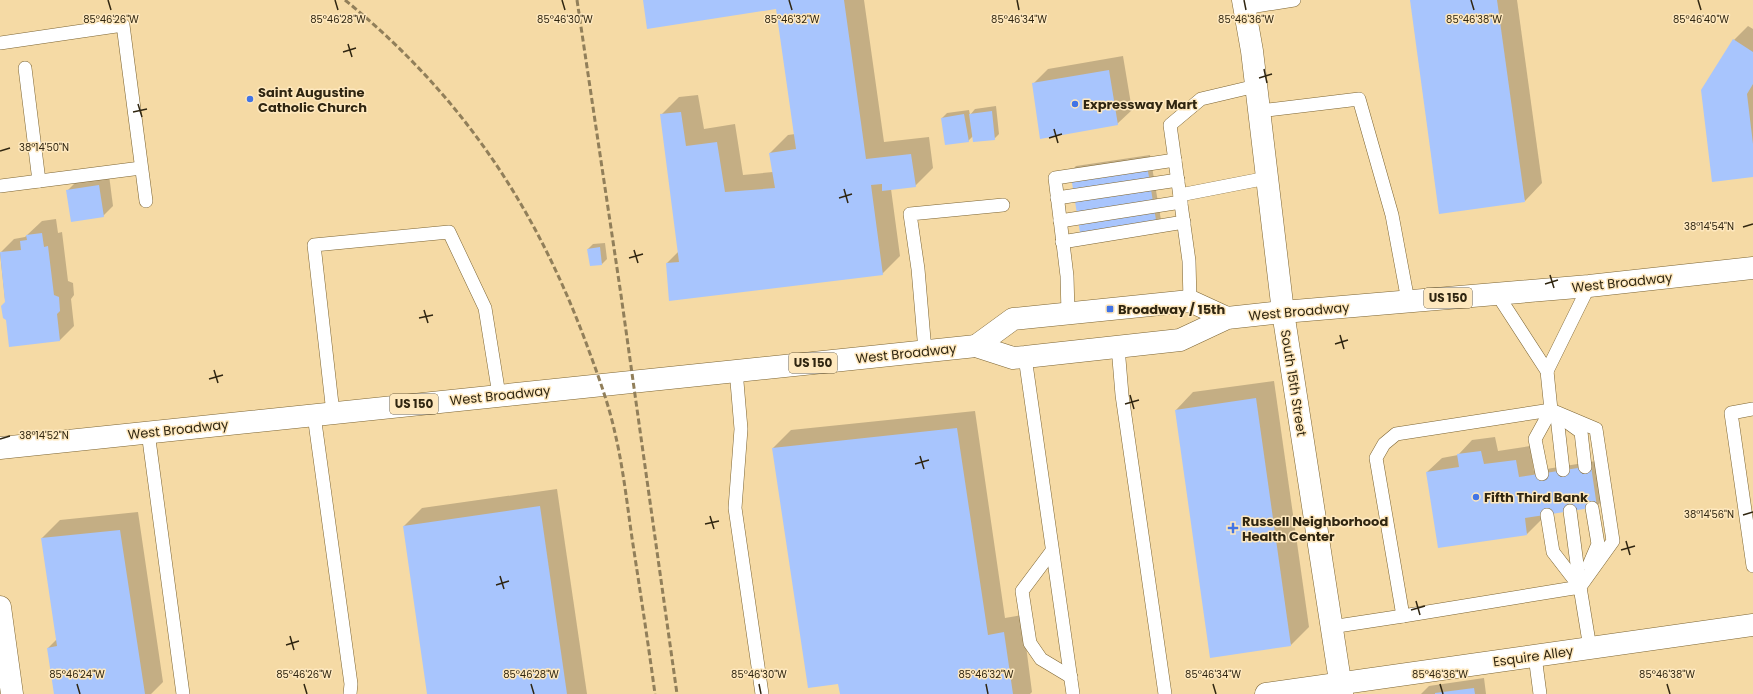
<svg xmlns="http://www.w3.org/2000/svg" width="1753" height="694" font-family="Poppins,sans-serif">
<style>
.shadow{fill:#0003}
.building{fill:#a8c5fd}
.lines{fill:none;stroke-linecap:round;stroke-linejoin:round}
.lane-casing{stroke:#7c6432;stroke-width:14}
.street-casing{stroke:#7c6432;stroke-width:23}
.primary-casing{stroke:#7c6432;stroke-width:23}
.lane{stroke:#fff;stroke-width:13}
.street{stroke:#fff;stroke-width:22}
.primary{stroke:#fff;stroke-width:22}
.rail{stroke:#917f5a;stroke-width:3;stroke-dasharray:6 3;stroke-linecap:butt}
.ticks{fill:none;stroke:#302611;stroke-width:1.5}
.poi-dot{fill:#4274e5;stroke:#fee8be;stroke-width:1.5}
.labels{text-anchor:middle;stroke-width:3;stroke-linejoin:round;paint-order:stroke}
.shield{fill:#fee8be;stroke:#6e6045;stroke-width:1}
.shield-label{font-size:12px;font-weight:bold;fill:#302611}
.poi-label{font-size:13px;font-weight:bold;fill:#302611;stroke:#fee8be;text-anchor:start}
.street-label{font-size:13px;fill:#302611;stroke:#fee8be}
.ticks-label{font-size:10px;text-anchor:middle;fill:#302611;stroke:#fee8be;stroke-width:3;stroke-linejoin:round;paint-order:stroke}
</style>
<rect width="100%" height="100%" fill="#f5daa5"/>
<g class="shadow">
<polygon points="644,0 864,0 884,142 929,137 933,168 915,186 891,189 900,256 882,274 667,263 679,251 662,114 679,97 698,95 704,129 735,124 743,175 773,172 770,153 788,135 795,134 777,8"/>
<polygon points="1411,0 1517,0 1542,183 1525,201"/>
<polygon points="1748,26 1753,29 1753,176 1734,40"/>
<polygon points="1123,56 1132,110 1117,124 1034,83 1048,69"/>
<polygon points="996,106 999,134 994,139 973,136 968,141 942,118 947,113 969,110 970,115 975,109"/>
<polygon points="1150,155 1161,220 1156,225 1071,171 1076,166"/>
<polygon points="109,175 113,206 103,216 67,191 77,181"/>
<polygon points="56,219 58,233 62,232 68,281 73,283 74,295 71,299 74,326 60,340 10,346 0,253 14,239 25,237 42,221"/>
<polygon points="605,243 607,259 602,264 588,249 593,244"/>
<polygon points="1274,381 1309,627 1291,645 1176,410 1193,392"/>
<polygon points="975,411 1005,618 1022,615 1032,692 1030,694 841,694 839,683 773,448 791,430"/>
<polygon points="1495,437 1498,451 1530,446 1534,471 1596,461 1602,501 1597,506 1540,515 1541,520 1527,534 1427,472 1442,458 1458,455 1472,440"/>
<polygon points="557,489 587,694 428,694 404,526 422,508"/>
<polygon points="138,512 163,682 151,694 55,694 48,648 57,639 42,538 60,520"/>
<polygon points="1484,678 1486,694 1421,694 1429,686"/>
</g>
<g class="building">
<polygon points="643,0 844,0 866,159 911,154 916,187 882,191 882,184 871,185 883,275 669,301 666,263 679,262 660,114 681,112 686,146 717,142 725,192 775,188 769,153 796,149 776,9 647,29"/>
<polygon points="1410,0 1497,0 1525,202 1439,214"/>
<polygon points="1733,39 1753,52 1753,84 1747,94 1753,144 1753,177 1712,182 1701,90"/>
<polygon points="1109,70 1118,125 1040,139 1032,83"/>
<polygon points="992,111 995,140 973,142 969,114"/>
<polygon points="964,114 969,142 945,145 941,118"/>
<polygon points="1146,159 1157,226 1081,239 1070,170"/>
<polygon points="99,185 104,217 71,222 66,190"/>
<polygon points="42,233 44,247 48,246 54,295 59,297 60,311 57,314 60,341 9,347 6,320 3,318 1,306 5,302 0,252 21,250 20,241 27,240 26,235"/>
<polygon points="600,247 602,265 590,266 587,249"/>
<polygon points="1256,398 1291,646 1210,658 1175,410"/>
<polygon points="957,428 988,635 1004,632 1013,694 840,694 838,684 808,688 772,448"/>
<polygon points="1481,451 1484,464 1516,460 1519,477 1591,466 1597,507 1525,518 1527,535 1438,548 1426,472 1459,467 1457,454"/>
<polygon points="540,506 567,694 427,694 403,526"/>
<polygon points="120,530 145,694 54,694 47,648 57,646 41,538"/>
<polygon points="1474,688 1475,694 1435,694 1435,693"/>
</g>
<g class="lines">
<g class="lane-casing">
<g id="lane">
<polyline points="1244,8 1294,0"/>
<polyline points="0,43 123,25 146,201"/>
<polyline points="25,68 39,181"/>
<polyline points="1259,111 1359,99 1392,215 1408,301"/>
<polyline points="0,186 141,168"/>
<polyline points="1180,195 1267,178"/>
<polyline points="1057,198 1178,180"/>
<polyline points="1060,221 1181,202"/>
<polyline points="1062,242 1184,222"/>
<polyline points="1497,294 1547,371 1551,410 1557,417 1563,470"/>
<polyline points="1190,301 1189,261 1170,125 1201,99 1256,86"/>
<polyline points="1068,313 1067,276 1055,178 1175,160"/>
<polyline points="1118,347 1122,395 1165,694"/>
<polyline points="925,351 918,269 910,214 1003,205"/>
<polyline points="1025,357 1073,694"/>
<polyline points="736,370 741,429 735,508 762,694"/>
<polyline points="1547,371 1589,286"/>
<polyline points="1753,409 1731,413 1753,566"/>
<polyline points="333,413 314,245 449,232 485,308 499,395"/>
<polyline points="314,415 351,684 350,694"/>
<polyline points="1567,422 1581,432 1585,467"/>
<polyline points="148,432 183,694"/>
<polyline points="1542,474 1535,439 1551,410"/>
<polyline points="1570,511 1580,587"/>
<polyline points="1547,515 1553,552 1580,587"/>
<polyline points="1052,551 1022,591 1030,643 1041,659 1071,677"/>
<polyline points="1589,565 1598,544 1592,508"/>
<polyline points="1580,587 1613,541 1596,429 1551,410 1396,434 1384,444 1376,458 1403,616 1580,587 1590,648"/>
<polyline points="1331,627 1403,616"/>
<polyline points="1535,656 1540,694"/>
</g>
</g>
<g class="street-casing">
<g id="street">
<polyline points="1243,0 1252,51 1283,312 1342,694"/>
<polyline points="0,607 12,694"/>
<polyline points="1266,694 1753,625"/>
</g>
</g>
<g class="primary-casing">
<g id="primary">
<polyline points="976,346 1013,319 1190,301 1227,318"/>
<polyline points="0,448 976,346 1013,358 1025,357 1180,340 1227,318 1283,312 1589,286 1753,268"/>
</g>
</g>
<use href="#lane" class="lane"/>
<use href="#street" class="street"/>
<use href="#primary" class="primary"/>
<g class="rail">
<path d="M345,0C459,93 533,202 585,340C596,370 608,401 615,433C623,467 627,503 632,538C640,590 648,642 655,694"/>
<polyline points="577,0 621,295 677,694"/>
</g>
</g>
<path class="ticks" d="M108,0L111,10M335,0L338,10M562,0L565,10M789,0L792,10M1017,0L1019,10M1244,0L1246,10M1471,0L1474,10M1698,0L1701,10M348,44L352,57M343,52L356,48M1264,69L1267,83M1259,78L1272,74M138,104L142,117M133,112L147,109M1054,129L1058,143M1049,138L1062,134M0,151L10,148M844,189L848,203M839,198L852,194M1743,227L1753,224M634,250L638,263M629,258L643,254M1550,275L1554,288M1545,284L1558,280M424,310L428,323M419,318L433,315M1340,335L1344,349M1335,344L1348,340M214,370L218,383M209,379L223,375M1130,395L1134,409M1125,404L1139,400M0,439L10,436M920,456L924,469M915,464L929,460M1743,515L1753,512M710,516L714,529M705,524L719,521M1626,541L1630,555M1621,550L1635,546M500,576L504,589M496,585L509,581M1416,601L1420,615M1411,610L1425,606M290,636L294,650M286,645L299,641M77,684L80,694M304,684L307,694M531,684L534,694M759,684L761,694M986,684L988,694M1213,684L1216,694M1440,684L1443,694M1667,684L1670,694"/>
<g class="poi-dot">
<circle cx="250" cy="99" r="4"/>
<circle cx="1075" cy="104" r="4"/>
<rect x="1106" y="305" width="8" height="8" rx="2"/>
<circle cx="1476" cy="497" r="4"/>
<path d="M1231 522h4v4h4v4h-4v4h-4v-4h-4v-4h4z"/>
</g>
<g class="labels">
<g class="shield">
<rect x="1424" y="288" width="48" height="20" rx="3"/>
<rect x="789" y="353" width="48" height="20" rx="3"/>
<rect x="390" y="394" width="48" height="20" rx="3"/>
</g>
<g class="shield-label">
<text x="1448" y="302">US 150</text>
<text x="813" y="367">US 150</text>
<text x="414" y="408">US 150</text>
</g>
<g class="poi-label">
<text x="258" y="97">Saint Augustine<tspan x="258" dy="15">Catholic Church</tspan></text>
<text x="1083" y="109">Expressway Mart</text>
<text x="1118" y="314">Broadway / 15th</text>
<text x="1484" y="502">Fifth Third Bank</text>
<text x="1242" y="526">Russell Neighborhood<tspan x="1242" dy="15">Health Center</tspan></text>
</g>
<g class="street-label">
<text transform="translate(1622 282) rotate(-6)" y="5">West Broadway</text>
<text transform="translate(1299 311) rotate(-5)" y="5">West Broadway</text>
<text transform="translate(906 353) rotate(-6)" y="5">West Broadway</text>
<text transform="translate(1294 383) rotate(81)" y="5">South 15th Street</text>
<text transform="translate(500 395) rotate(-6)" y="5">West Broadway</text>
<text transform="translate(178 429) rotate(-6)" y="5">West Broadway</text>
<text transform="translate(1533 656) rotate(-8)" y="5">Esquire Alley</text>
</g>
</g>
<g class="ticks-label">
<text x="111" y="23">85°46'26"W</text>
<text x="338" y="23">85°46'28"W</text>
<text x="565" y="23">85°46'30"W</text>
<text x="792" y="23">85°46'32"W</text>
<text x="1019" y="23">85°46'34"W</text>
<text x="1246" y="23">85°46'36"W</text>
<text x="1474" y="23">85°46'38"W</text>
<text x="1701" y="23">85°46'40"W</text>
<text x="44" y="151">38°14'50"N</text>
<text x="1709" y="230">38°14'54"N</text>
<text x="44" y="439">38°14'52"N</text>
<text x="1709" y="518">38°14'56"N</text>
<text x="77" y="678">85°46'24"W</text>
<text x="304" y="678">85°46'26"W</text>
<text x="531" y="678">85°46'28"W</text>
<text x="759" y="678">85°46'30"W</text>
<text x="986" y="678">85°46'32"W</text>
<text x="1213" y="678">85°46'34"W</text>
<text x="1440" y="678">85°46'36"W</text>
<text x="1667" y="678">85°46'38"W</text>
</g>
</svg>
